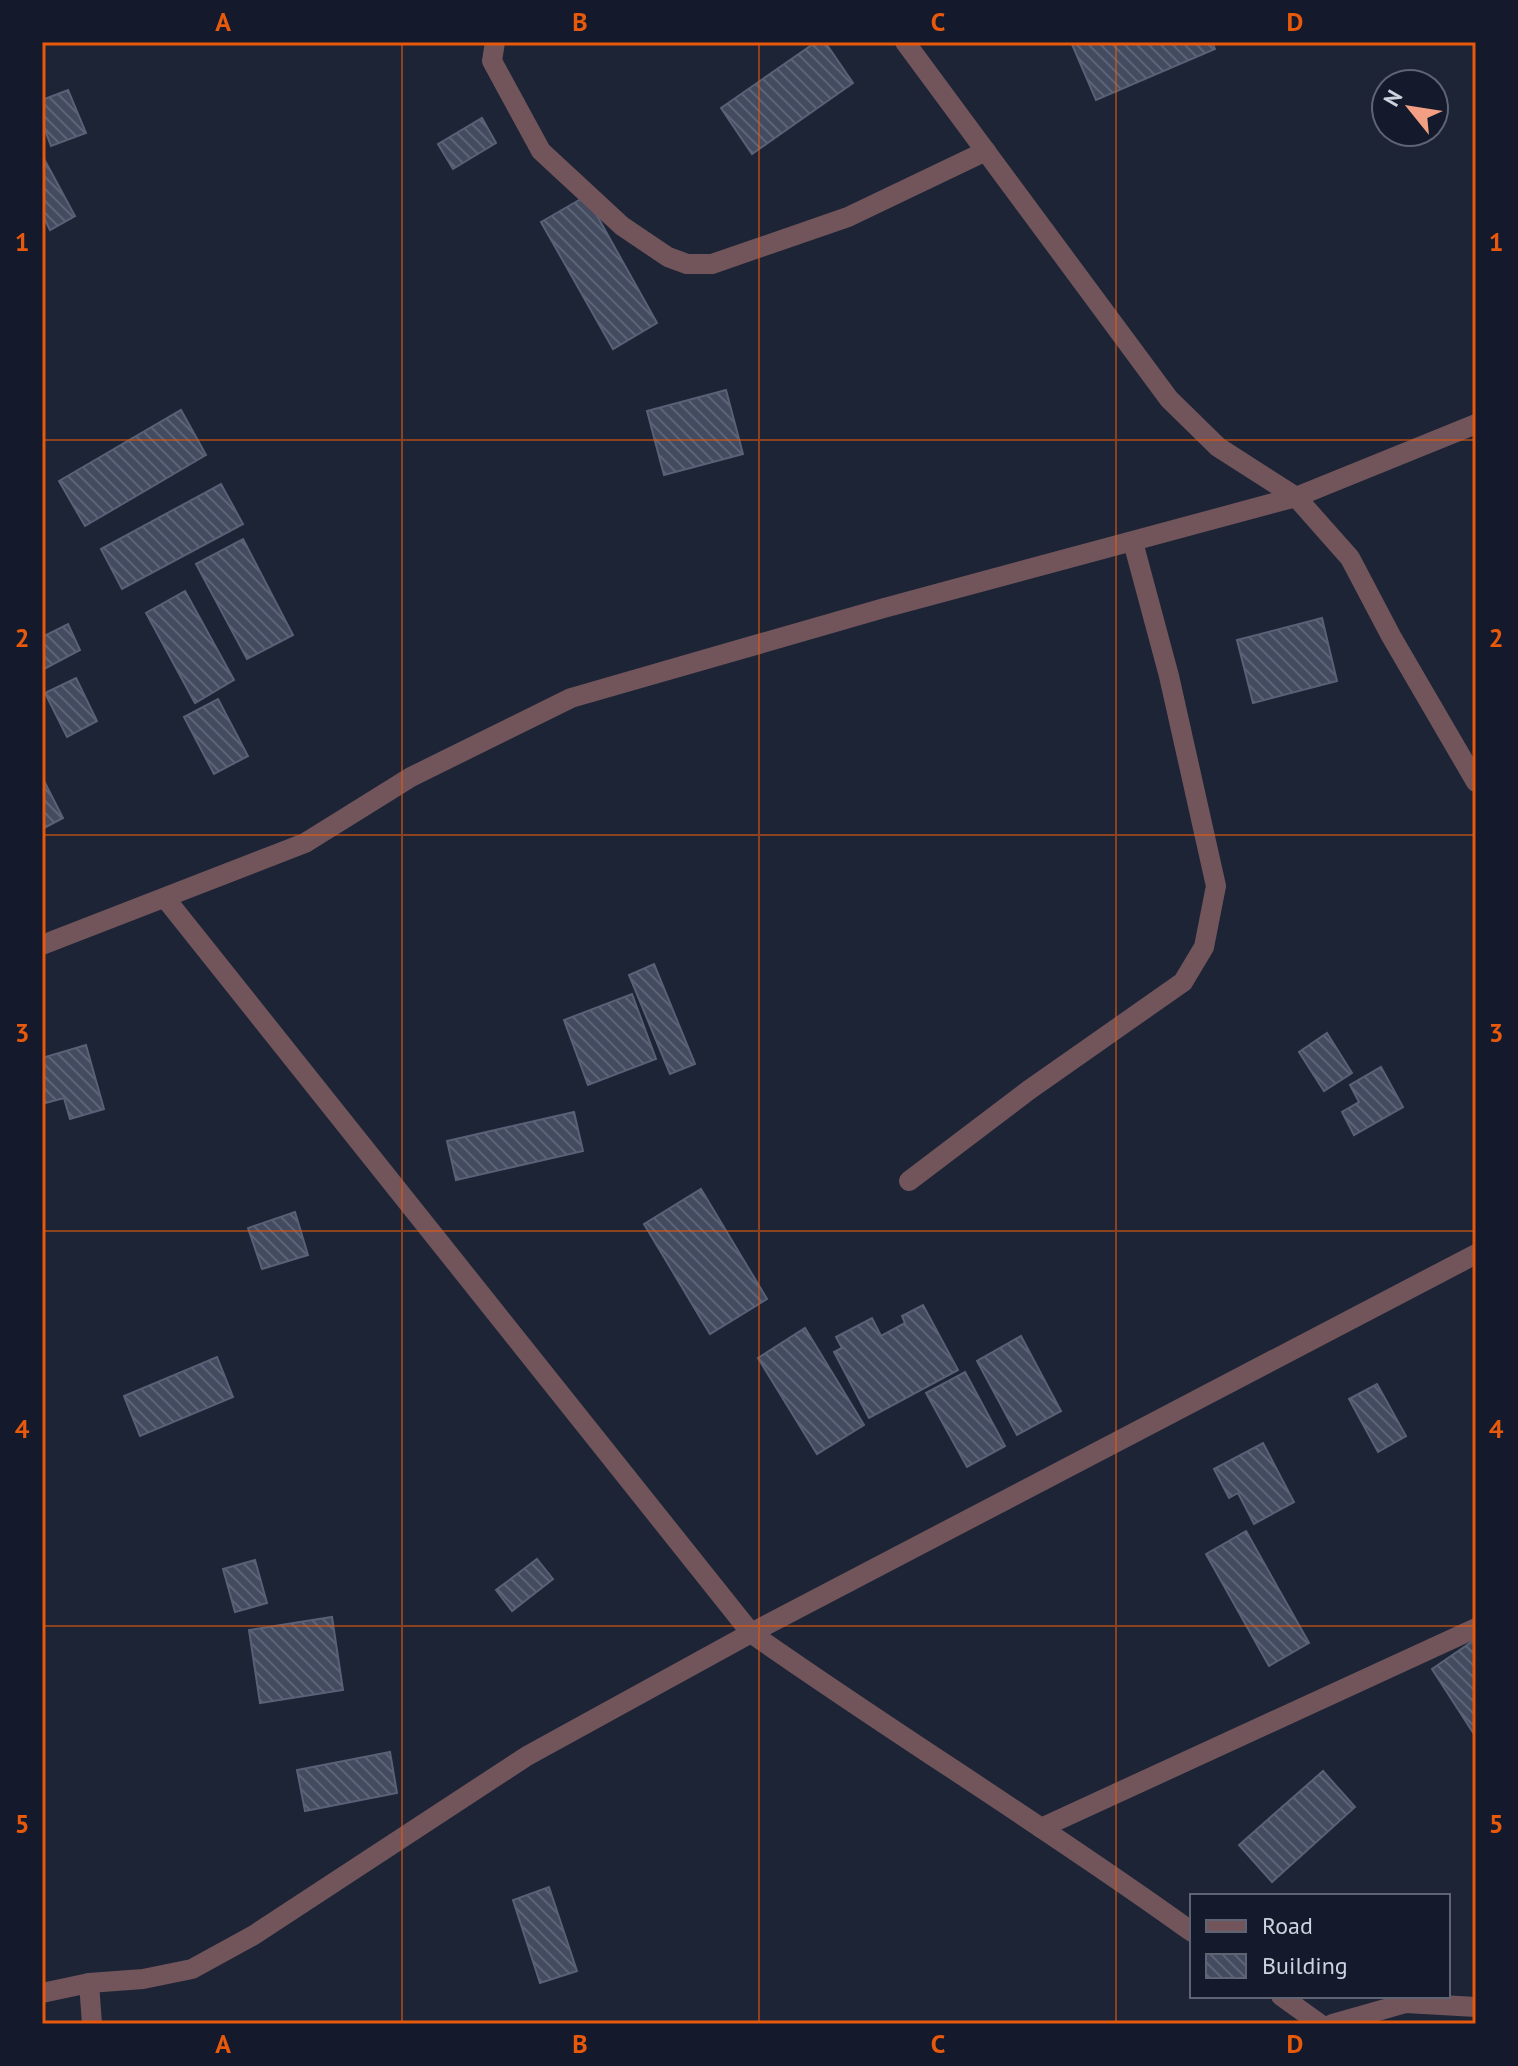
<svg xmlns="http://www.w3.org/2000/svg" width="1518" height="2066" font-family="'PT Sans',sans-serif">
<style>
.building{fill:url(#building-back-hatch);stroke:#596177;stroke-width:2}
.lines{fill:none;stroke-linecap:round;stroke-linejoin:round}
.street{stroke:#71555b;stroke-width:20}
.grid{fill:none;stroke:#e8590c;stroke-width:2;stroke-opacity:0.55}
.neatline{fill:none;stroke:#e8590c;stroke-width:3}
.grid-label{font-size:26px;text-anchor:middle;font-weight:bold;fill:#e8590c}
</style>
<defs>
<pattern id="building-back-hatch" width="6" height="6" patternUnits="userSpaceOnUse" patternTransform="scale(2)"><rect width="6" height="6" fill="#434b60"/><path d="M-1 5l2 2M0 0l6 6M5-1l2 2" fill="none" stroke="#5d6476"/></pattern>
</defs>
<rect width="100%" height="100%" fill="#1d2436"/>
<g class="building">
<polygon points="816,42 825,42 853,83 752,154 721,108"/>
<polygon points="1071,42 1212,42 1215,49 1096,100"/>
<polygon points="68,90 86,133 51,146 42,122 42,100"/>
<polygon points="482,118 496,143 453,169 438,144"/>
<polygon points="43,157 75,216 50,230 42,214"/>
<polygon points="586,196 657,323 613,349 541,222"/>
<polygon points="726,390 743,454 664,475 647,411"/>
<polygon points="181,410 206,455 85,526 59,481"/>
<polygon points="221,484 243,524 122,589 101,549"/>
<polygon points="243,539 293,635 247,659 196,564"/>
<polygon points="185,591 234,680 195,703 146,613"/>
<polygon points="1322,618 1337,681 1253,703 1237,640"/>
<polygon points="68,624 80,650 42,670 42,637"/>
<polygon points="76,678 97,721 67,737 45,693"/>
<polygon points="218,699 248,756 214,774 184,717"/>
<polygon points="42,777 63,818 42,829"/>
<polygon points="654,964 695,1064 670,1074 629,975"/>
<polygon points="632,994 656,1059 588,1085 564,1020"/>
<polygon points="1327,1033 1352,1073 1324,1091 1299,1052"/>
<polygon points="86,1045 104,1109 70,1119 64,1098 42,1104 42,1058"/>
<polygon points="1381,1067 1403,1107 1354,1135 1342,1112 1359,1102 1350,1085"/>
<polygon points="574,1112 583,1151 456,1180 447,1141"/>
<polygon points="701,1189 767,1299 710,1334 644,1224"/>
<polygon points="295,1212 308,1255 262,1269 248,1228"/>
<polygon points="923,1305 958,1370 869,1418 834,1352 842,1348 836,1337 872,1318 881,1336 905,1323 902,1316"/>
<polygon points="805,1328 864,1425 817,1454 758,1358"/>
<polygon points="1021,1336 1061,1411 1017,1435 977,1361"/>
<polygon points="217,1357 233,1397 140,1436 124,1396"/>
<polygon points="965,1372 1005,1446 967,1467 926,1393"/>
<polygon points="1377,1384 1406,1436 1378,1452 1349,1399"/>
<polygon points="1263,1443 1294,1502 1254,1524 1238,1493 1229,1498 1214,1469"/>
<polygon points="1246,1531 1309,1643 1269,1666 1206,1554"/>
<polygon points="537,1559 553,1579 512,1611 496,1590"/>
<polygon points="255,1560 267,1603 235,1612 223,1569"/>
<polygon points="332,1617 343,1690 260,1703 249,1630"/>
<polygon points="1476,1639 1476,1737 1432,1669"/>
<polygon points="390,1752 397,1793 305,1811 297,1770"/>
<polygon points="1323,1771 1355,1807 1272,1882 1239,1845"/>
<polygon points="549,1887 577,1971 540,1983 513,1900"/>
</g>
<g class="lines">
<g class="street">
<polyline points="495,42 492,61 541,151 622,226 668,257 687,264 712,264 848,217 986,151"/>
<polyline points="905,42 1169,399 1218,447 1296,497 1350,558 1391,636 1476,782"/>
<path d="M165,898L751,1633C896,1735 1048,1828 1192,1932"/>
<polyline points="42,945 305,843 411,777 571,698 884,608 1296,497 1476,424"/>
<polyline points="909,1181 1029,1090 1183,982 1204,947 1216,886 1169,676 1133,542"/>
<polyline points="1041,1828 1476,1628"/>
<polyline points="89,1983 92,2024"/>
<polyline points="42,1993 89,1983 143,1979 192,1969 254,1935 527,1756 751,1633 1476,1254"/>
<polyline points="1281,1996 1320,2024"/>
<polyline points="1332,2024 1406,2003 1476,2007"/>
</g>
</g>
<path class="grid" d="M402,42V2024M759,42V2024M1116,42V2024M42,440H1476M42,835H1476M42,1231H1476M42,1626H1476"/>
<rect width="1518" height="2066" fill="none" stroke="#141a2c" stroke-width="88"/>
<rect x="1190" y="1894" width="260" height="104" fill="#141a2c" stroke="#5e6473" stroke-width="2"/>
<rect x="1206" y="1920" width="40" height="12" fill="#71555b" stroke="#5e6473" stroke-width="2"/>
<text x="1262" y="1934" font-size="24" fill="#cdd2de">Road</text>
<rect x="1206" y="1954" width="40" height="24" fill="url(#building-back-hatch)" stroke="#5e6473" stroke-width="2"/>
<text x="1262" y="1974" font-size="24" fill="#cdd2de">Building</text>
<g transform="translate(1410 108) rotate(300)"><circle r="38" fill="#141a2c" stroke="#5e6473" stroke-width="2"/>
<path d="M0-6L14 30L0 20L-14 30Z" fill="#f39f83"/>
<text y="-12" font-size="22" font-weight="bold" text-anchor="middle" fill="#cdd2de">N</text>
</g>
<rect x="44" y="44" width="1430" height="1978" class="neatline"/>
<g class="grid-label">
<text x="223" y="31">A</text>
<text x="580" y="31">B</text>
<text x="938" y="31">C</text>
<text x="1295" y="31">D</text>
<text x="22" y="251">1</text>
<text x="1496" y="251">1</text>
<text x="22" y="647">2</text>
<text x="1496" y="647">2</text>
<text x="22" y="1042">3</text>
<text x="1496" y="1042">3</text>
<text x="22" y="1438">4</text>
<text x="1496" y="1438">4</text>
<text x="22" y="1833">5</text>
<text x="1496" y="1833">5</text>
<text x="223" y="2053">A</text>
<text x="580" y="2053">B</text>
<text x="938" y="2053">C</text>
<text x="1295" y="2053">D</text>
</g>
</svg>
